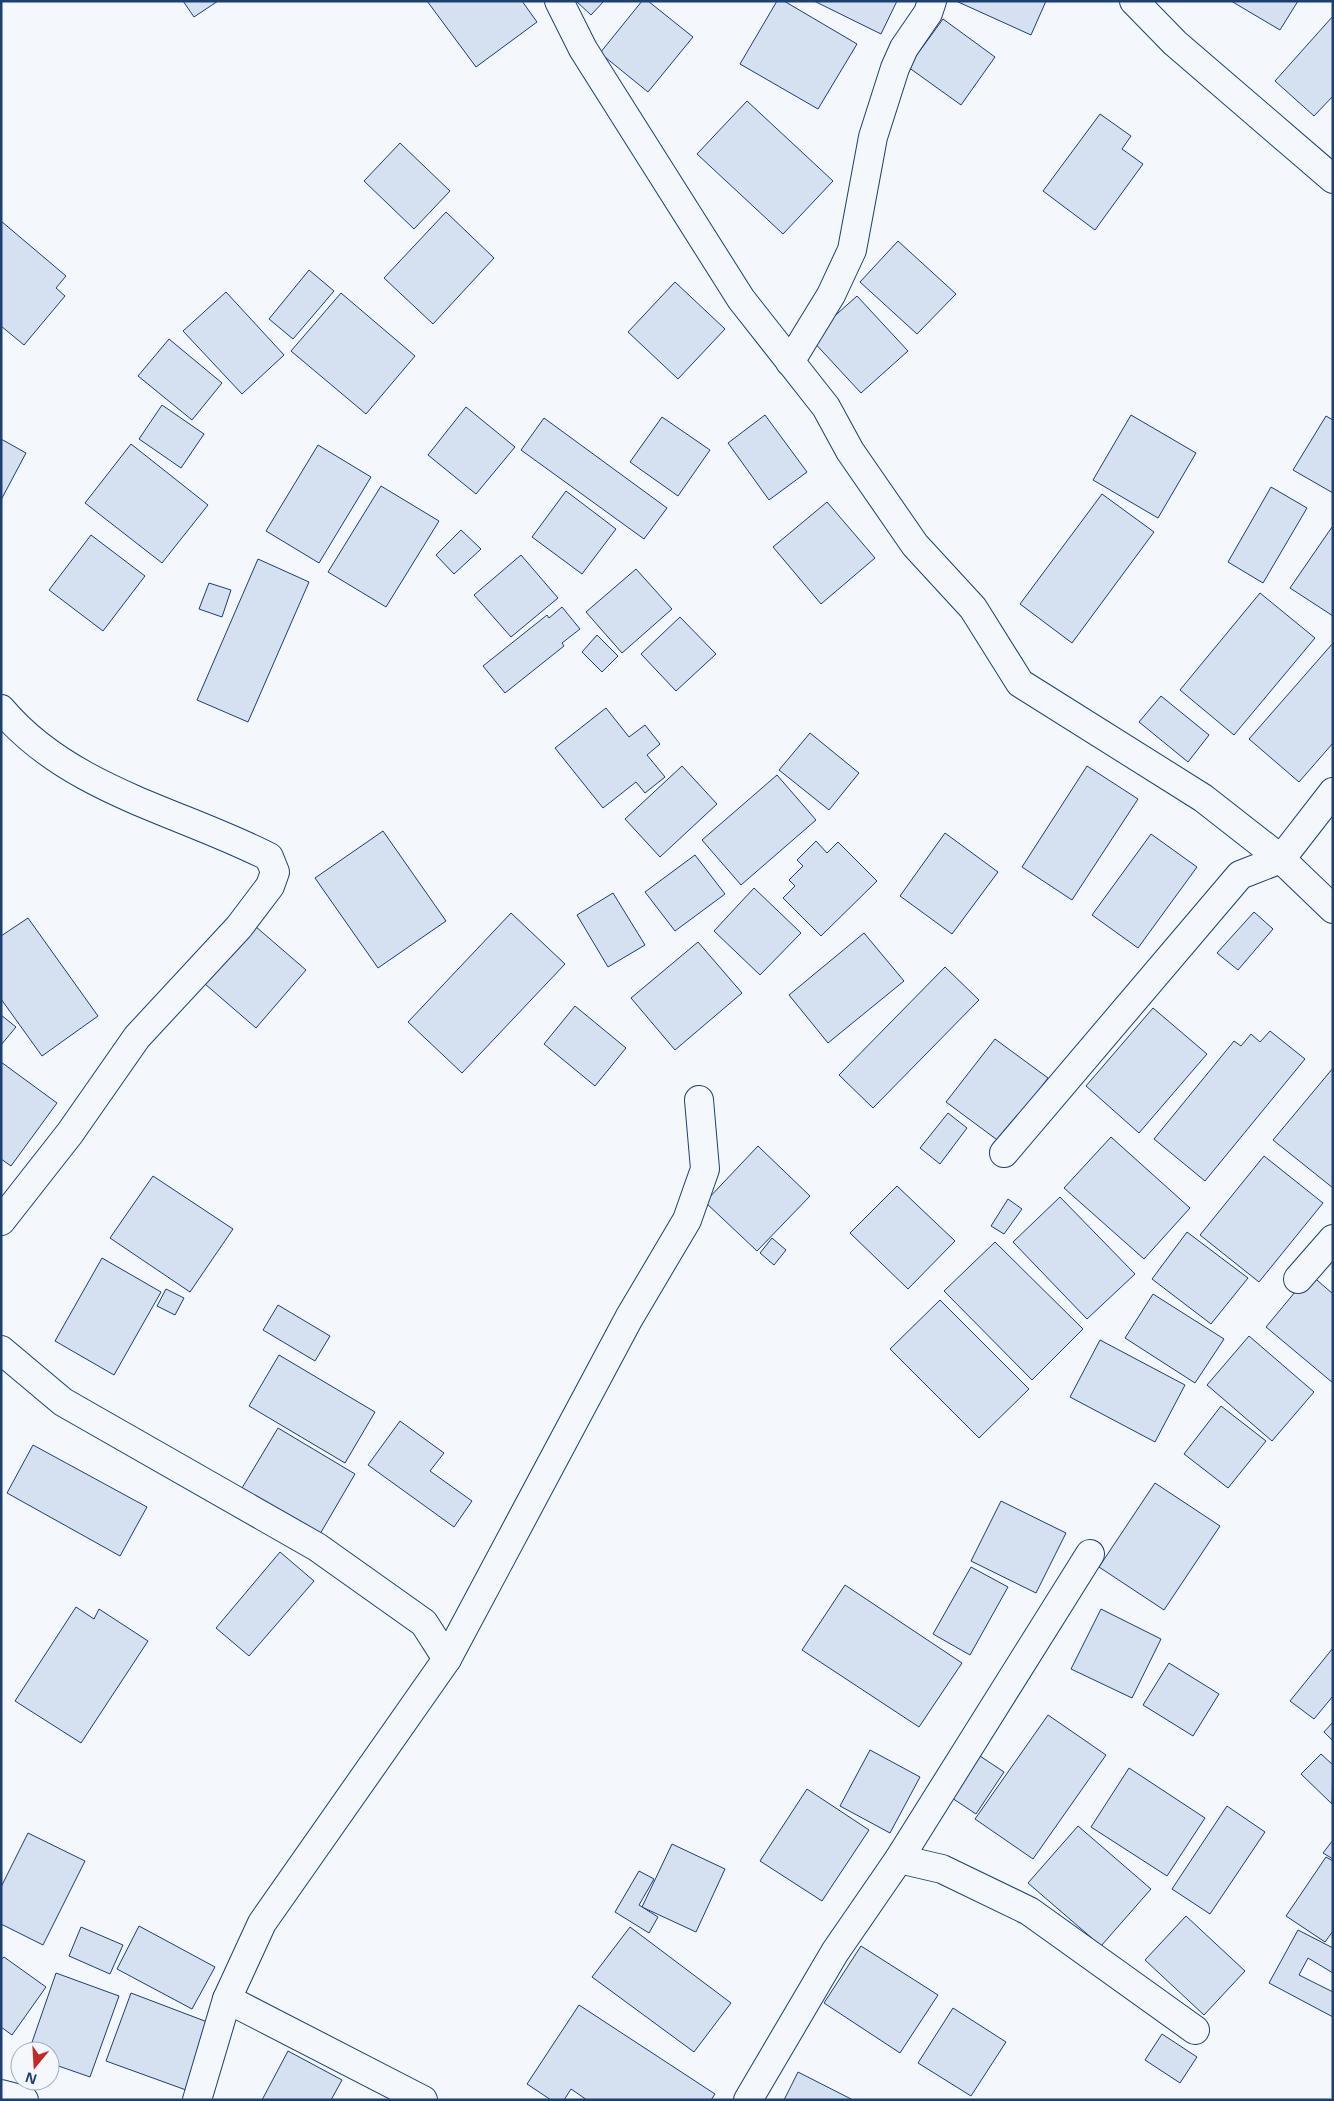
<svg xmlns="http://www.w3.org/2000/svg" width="1334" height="2101" font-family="'Open Sans',sans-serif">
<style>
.building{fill:#d5e0f0;stroke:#1d3f73}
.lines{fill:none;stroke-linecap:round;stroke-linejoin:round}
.street-casing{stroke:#1d3f73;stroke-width:30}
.street{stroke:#f4f7fb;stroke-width:28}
</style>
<rect width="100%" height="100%" fill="#f4f7fb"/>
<g class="building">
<polygon points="183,1 218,1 194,17"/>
<polygon points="427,1 522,1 537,22 476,67"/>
<polygon points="576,1 604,1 591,15"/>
<polygon points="642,1 648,1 693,37 648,92 600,53"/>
<polygon points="777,1 784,1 857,44 818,109 740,64"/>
<polygon points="814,1 897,1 881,34"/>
<polygon points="956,1 1046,1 1031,35"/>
<polygon points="1231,1 1298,1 1280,30"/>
<polygon points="1333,16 1333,96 1314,116 1275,81"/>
<polygon points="943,19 995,57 961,105 908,67"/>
<polygon points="747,101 833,181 783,234 697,154"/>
<polygon points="1100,114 1131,136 1122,149 1143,164 1095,230 1043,191"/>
<polygon points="400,143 450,191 414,229 364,181"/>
<polygon points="446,212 494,258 433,324 384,278"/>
<polygon points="1,221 66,276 56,288 65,296 24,345 1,326"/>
<polygon points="898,241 956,294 917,334 860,282"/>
<polygon points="309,270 334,291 293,339 269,319"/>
<polygon points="675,282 725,329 678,379 628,332"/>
<polygon points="226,292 284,355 242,394 183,331"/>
<polygon points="341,293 415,356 366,414 291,351"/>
<polygon points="857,296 908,351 861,393 810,338"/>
<polygon points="169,339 222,383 192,420 138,376"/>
<polygon points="162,405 204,434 181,468 139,439"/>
<polygon points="466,407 515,447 476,494 428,455"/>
<polygon points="765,415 807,472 769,500 728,443"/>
<polygon points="1131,415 1196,453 1158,518 1093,480"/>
<polygon points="1326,416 1333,420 1333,493 1293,470"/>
<polygon points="662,417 710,450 678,496 630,462"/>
<polygon points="544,418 667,508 644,539 521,450"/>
<polygon points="1,439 26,453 1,500"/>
<polygon points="131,444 208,505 162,563 85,503"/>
<polygon points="318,445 371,477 319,563 266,531"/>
<polygon points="381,486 439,521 386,607 328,572"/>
<polygon points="1271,487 1307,508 1263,583 1228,562"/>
<polygon points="566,491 616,529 582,574 532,537"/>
<polygon points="1102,494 1154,532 1072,643 1020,604"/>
<polygon points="827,502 875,558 821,604 773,547"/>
<polygon points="1332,527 1333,527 1333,616 1290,588"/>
<polygon points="461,530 481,549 454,574 436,555"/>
<polygon points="91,535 145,576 103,631 49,590"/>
<polygon points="521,555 558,598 511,637 474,595"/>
<polygon points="258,559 309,582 248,722 197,700"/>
<polygon points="636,569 672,609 622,653 586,612"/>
<polygon points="209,583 231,590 222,617 199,609"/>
<polygon points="1260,593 1315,638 1234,735 1180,690"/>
<polygon points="562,607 580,629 562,643 564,646 505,693 483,666 547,615 549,618"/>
<polygon points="680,617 716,654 676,691 641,654"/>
<polygon points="597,635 618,656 602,672 582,652"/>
<polygon points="1333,643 1333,743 1299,782 1249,739"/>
<polygon points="1161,696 1209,735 1188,762 1139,722"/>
<polygon points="606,708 629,737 645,725 660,744 647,755 665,777 645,793 636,782 603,808 555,748"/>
<polygon points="810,733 859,773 829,810 779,770"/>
<polygon points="682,766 717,804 660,857 625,819"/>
<polygon points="1087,766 1138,799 1072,900 1022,867"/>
<polygon points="777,775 816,820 741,885 702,840"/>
<polygon points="383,831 446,921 378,968 315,878"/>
<polygon points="945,833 998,872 952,934 900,896"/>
<polygon points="1151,834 1197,867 1138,948 1092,915"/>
<polygon points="816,841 827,853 838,842 877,881 821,936 783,898 795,886 789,880 803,866 797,860"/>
<polygon points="695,855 725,894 675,931 645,892"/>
<polygon points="754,888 801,933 760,975 714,931"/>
<polygon points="613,893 645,945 608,967 577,915"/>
<polygon points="1254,912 1273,929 1238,970 1217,953"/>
<polygon points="511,913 565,964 462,1073 408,1022"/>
<polygon points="28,918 98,1016 42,1056 1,999 1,936"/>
<polygon points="255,926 306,970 256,1028 205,984"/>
<polygon points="864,933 904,981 828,1043 789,995"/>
<polygon points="698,942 742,993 675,1050 631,998"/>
<polygon points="945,967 979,1000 873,1108 839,1075"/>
<polygon points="575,1006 626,1048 595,1086 544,1044"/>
<polygon points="1153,1008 1207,1054 1139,1133 1086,1086"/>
<polygon points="1,1015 16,1027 1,1045"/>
<polygon points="1270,1031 1305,1059 1205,1181 1154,1139 1234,1041 1241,1046 1251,1034 1260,1042"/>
<polygon points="995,1039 1048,1078 1000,1142 946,1102"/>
<polygon points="1,1062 57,1103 11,1166 1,1159"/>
<polygon points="1333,1068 1333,1188 1273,1140"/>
<polygon points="948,1113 967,1128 940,1164 920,1148"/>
<polygon points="1111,1137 1190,1208 1144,1259 1064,1188"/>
<polygon points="758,1146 810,1196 757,1251 705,1202"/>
<polygon points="1264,1156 1323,1203 1259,1282 1200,1235"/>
<polygon points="153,1176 233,1229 190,1292 110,1238"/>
<polygon points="897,1186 955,1241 908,1289 850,1233"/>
<polygon points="1060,1197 1135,1274 1087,1319 1013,1242"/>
<polygon points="1008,1199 1022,1209 1004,1234 991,1226"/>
<polygon points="1187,1232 1248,1278 1211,1324 1152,1279"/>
<polygon points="772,1238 786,1250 774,1265 760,1253"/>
<polygon points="995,1242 1083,1329 1032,1380 944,1291"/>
<polygon points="102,1258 161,1292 114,1375 55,1341"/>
<polygon points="1310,1274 1333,1294 1333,1383 1266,1327"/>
<polygon points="166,1289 184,1298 175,1315 157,1306"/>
<polygon points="1153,1294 1224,1339 1195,1383 1125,1338"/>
<polygon points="940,1300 1029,1389 979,1438 890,1349"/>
<polygon points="278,1305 330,1336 315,1361 263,1330"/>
<polygon points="1249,1336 1314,1392 1272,1441 1207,1385"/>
<polygon points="1100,1340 1185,1385 1155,1442 1070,1397"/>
<polygon points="279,1355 375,1412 345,1463 249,1406"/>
<polygon points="1221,1406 1266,1441 1228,1488 1184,1454"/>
<polygon points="400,1421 444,1453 430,1471 472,1501 454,1527 368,1465"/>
<polygon points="278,1428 355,1474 320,1534 242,1488"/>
<polygon points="33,1445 147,1507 120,1556 7,1493"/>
<polygon points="1155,1483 1220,1526 1164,1610 1099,1567"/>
<polygon points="1001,1501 1066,1533 1036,1593 971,1561"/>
<polygon points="280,1552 314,1581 249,1656 216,1628"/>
<polygon points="971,1567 1008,1587 970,1655 933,1634"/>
<polygon points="845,1585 962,1663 919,1727 802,1650"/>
<polygon points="76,1607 94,1619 99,1609 148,1641 81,1743 15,1701"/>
<polygon points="1101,1609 1161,1639 1132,1698 1071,1669"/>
<polygon points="1333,1648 1333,1696 1314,1719 1290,1701"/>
<polygon points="1169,1663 1219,1694 1193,1736 1143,1705"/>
<polygon points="1048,1715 1106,1755 1033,1859 975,1819"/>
<polygon points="1333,1722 1333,1741 1324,1732"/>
<polygon points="870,1750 920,1777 890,1833 840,1806"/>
<polygon points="974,1752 1004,1772 976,1814 946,1794"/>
<polygon points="1321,1754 1333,1765 1332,1804 1301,1774"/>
<polygon points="1129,1768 1205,1818 1167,1876 1091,1827"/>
<polygon points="807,1789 869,1830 822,1901 760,1861"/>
<polygon points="1227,1806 1265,1832 1210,1914 1172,1889"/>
<polygon points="1078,1826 1151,1889 1101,1946 1028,1883"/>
<polygon points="28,1833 85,1861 43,1945 1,1924 1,1887"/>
<polygon points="1333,1840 1333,1859 1323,1853"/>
<polygon points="672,1844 725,1869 696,1932 642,1907"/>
<polygon points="1326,1857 1333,1861 1333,1931 1325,1942 1286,1916"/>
<polygon points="639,1871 654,1879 639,1905 658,1917 649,1933 615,1912"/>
<polygon points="1186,1916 1245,1971 1204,2015 1145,1960"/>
<polygon points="139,1926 215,1967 192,2009 117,1969"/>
<polygon points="81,1927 123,1945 110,1974 69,1956"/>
<polygon points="630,1927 731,2003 694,2052 592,1977"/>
<polygon points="1298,1930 1333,1948 1333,1973 1308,1958 1299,1975 1333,1992 1333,2017 1269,1983"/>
<polygon points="861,1946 938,1995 900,2053 824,2003"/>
<polygon points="4,1957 46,1987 12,2035 1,2027 1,1960"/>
<polygon points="56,1973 119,1996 90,2077 50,2063 50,2051 29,2051"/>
<polygon points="131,1993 210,2023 186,2090 106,2061"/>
<polygon points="579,2005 715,2094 711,2100 587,2100 571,2089 564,2100 551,2100 527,2084"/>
<polygon points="953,2008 1006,2042 971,2096 918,2063"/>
<polygon points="1162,2034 1197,2057 1180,2083 1145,2060"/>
<polygon points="288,2051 342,2080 331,2100 262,2100"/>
<polygon points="798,2072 853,2100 784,2100"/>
</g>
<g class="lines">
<g class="street-casing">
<g id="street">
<polyline points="559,1 583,49 741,299 826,407 850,451 915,545 973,608 1020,683 1203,798 1281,859 1333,909"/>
<polyline points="1134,1 1175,43 1333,179"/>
<polyline points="790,362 831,295 852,250 873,137 895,68 904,48 928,13 932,1"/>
<path d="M1,709C69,790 179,811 269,857L275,872L270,886L239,927L137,1037L70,1133L1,1221"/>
<polyline points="1004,1153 1240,875 1281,859 1333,792"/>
<polyline points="1298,1279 1333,1239"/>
<polyline points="1,1350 63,1402 317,1547 424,1623 447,1659 262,1923 227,1999 423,2100"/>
<polyline points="447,1659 629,1318 687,1220 705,1169 699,1100"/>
<polyline points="899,1859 1090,1554"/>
<polyline points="1,2094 24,2100"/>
<polyline points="197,2100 227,1999"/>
<polyline points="748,2100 835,1952 899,1859 942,1869 1029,1911 1195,2030"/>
</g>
</g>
<use href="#street" class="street"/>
</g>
<rect width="1334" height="2101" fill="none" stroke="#1d3f73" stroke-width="5"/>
<g transform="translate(35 2066) rotate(198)"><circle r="24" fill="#f4f7fb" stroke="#9eadc5"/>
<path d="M0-4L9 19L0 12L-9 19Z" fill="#c62828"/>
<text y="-8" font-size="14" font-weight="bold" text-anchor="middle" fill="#1d3f73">N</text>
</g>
</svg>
